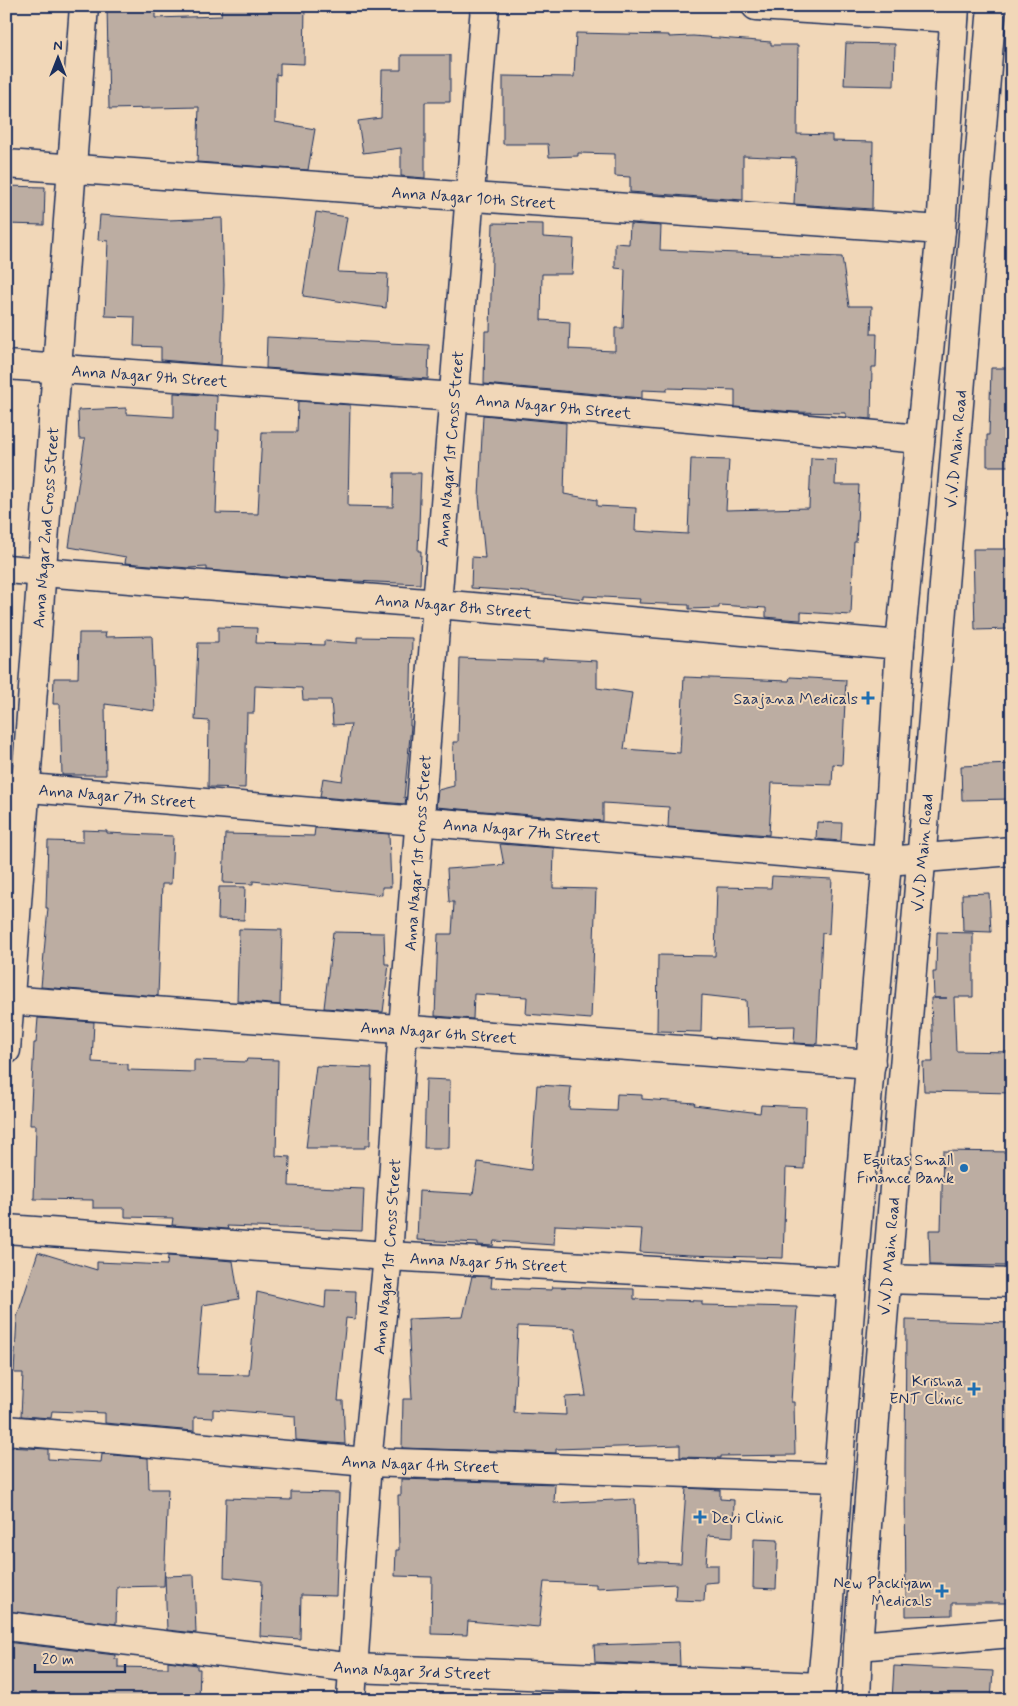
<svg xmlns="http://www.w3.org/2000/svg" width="1018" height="1706" font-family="Mynerve,sans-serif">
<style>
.building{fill:#bcada2;stroke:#1b2f5e;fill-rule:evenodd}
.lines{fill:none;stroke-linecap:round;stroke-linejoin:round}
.street-casing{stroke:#1b2f5e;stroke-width:31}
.secondary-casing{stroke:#1b2f5e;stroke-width:31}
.street{stroke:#f1d7b8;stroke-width:28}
.secondary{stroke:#f1d7b8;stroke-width:28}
.poi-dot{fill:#1f6fb2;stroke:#f1d7b8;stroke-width:2}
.labels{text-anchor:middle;stroke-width:4;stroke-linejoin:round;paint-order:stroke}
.street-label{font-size:16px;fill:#1b2f5e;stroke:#f1d7b8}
.poi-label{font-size:16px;fill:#1b2f5e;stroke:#f1d7b8;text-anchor:end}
</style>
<rect width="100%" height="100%" fill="#f1d7b8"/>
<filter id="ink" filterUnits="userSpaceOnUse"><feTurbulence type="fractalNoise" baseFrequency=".02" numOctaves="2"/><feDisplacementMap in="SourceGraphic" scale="10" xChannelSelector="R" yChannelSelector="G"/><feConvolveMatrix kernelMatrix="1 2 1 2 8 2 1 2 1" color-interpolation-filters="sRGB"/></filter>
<g filter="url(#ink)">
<g class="building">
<polygon points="107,6 155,6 155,18 221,16 222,6 305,6 304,64 280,63 280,75 276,74 275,122 315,129 308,170 197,162 199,107 109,109"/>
<polygon points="576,33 669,35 669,37 693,36 771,42 771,45 798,45 797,134 832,135 832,141 873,142 872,209 794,204 796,158 743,156 743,200 630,192 630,177 615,176 615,154 578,153 578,156 549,157 548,144 503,144 503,76 574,77"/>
<polygon points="846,43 895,44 894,86 844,85"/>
<polygon points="401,55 450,55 450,102 425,102 425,178 401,176 401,148 363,153 358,121 381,118 382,70 401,70"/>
<polygon points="6,186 45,187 44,225 6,224"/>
<polygon points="316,212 347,217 338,272 388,274 386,308 303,296"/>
<polygon points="100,215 168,220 222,218 224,285 221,365 161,360 161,347 134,346 135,317 105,316 108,241 98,240"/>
<polygon points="493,223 543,224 543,237 574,239 572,274 542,274 541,320 570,322 569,349 615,351 615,328 623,328 625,269 615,268 615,243 629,244 630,224 661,226 660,250 842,257 849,306 872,306 871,334 877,334 876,367 872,367 871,419 846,417 846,413 794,412 735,407 735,390 667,388 667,391 642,390 642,398 484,384 485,331 490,331"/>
<polygon points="267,337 429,345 428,379 266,368"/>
<polygon points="991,368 1012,368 1012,466 987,466 987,435 989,435"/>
<polygon points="174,393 217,396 216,430 219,430 216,513 258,514 262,432 297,432 298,401 350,405 348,506 393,507 394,473 421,473 418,551 421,551 420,584 333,580 207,570 207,567 189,568 125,563 126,557 69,547 85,439 79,439 78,410 126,408 126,414 174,417"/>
<polygon points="483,415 566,423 564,494 597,500 597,506 636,508 635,531 688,534 691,459 729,460 726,510 809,508 811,458 836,459 835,485 859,485 856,542 854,542 851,615 801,612 801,620 786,619 766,617 766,608 719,605 719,608 689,609 689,605 639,603 640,599 584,596 584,599 518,591 471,588 472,557 485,558 479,497"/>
<polygon points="973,549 1012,549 1012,623 1010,629 975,630"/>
<polygon points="218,627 257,628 256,643 324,645 324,641 357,643 357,637 412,638 410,726 411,726 404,798 406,797 405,804 320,797 323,778 342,781 351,724 333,725 331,700 303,700 302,688 255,686 254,713 247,713 245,788 208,787 209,721 195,720 198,643 218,643"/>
<polygon points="79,633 106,633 105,637 152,636 155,711 105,704 106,775 62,775 60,704 53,704 54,678 78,678"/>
<polygon points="460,658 543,661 543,658 597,661 597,688 632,693 624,749 680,753 684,677 789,681 790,677 846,680 842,765 833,764 832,785 772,783 769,835 668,827 669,807 603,803 603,821 436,807 438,790 454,786 453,742 458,742"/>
<polygon points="1012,764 1012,799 962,800 961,766"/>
<polygon points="817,822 842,823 841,841 816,839"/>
<polygon points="315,828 389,834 391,887 382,887 382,895 253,881 253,884 223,883 225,834 314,836"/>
<polygon points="83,830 107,831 107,833 173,836 171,884 162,884 158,996 41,987 48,908 46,908 48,841 83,842"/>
<polygon points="500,844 554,848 553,888 596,889 591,1019 526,1014 527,997 474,994 473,1019 435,1016 438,934 452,934 454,902 449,902 447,869 504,865"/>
<polygon points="772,876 832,879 829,934 822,933 817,1044 794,1043 795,1026 747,1027 746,1000 702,995 701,1032 657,1031 658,955 715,956 717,887 771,888"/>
<polygon points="219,887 245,887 244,920 218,919"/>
<polygon points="989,893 991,932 963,931 962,894"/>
<polygon points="239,929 282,930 280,1005 237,1001"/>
<polygon points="333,932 384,933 385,964 389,964 383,1012 324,1008"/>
<polygon points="937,932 973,933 973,997 954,997 956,1051 1012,1052 1012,1093 924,1091 923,1062 933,1062 931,998 947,998 934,998 933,972 936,972"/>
<polygon points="38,1018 94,1022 92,1062 128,1064 128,1070 194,1072 194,1060 246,1062 247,1059 278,1060 276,1156 290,1157 289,1186 364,1189 362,1231 227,1226 228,1229 172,1225 173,1218 125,1217 125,1208 93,1208 93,1200 34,1199 36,1125 30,1125 34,1043 36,1043"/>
<polygon points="316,1066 372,1068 370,1145 365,1145 365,1148 306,1148"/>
<polygon points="426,1079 450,1080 449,1148 424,1148"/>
<polygon points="537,1085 571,1087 569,1109 616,1111 617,1094 642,1095 642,1099 695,1103 694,1105 760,1113 761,1105 806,1107 804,1169 786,1168 783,1258 689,1255 640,1252 642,1229 555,1225 554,1245 494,1241 493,1246 478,1245 478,1243 417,1240 419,1191 473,1194 478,1162 531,1170"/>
<polygon points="943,1151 1012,1152 1012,1207 1006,1207 1008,1266 930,1265 929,1230 941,1230"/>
<polygon points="38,1252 97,1270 97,1262 167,1265 168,1256 233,1261 239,1299 203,1305 197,1374 249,1375 257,1292 325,1308 326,1290 356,1291 355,1319 346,1318 338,1401 343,1401 345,1444 296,1440 295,1416 213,1409 213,1418 194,1417 194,1431 105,1423 105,1413 52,1411 51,1418 21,1416 23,1373 14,1373 17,1317"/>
<path d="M472,1276L492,1277L491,1288L552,1290V1287L634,1289V1299L702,1301V1305L797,1307L791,1402H794L795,1455L721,1456V1458L680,1457V1445L556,1449V1453L402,1448L403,1399H412L408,1319L463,1317ZM518,1326L575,1328L586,1396L565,1397L566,1415L514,1413Z"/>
<polygon points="906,1320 1012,1323 1012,1597 1007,1597 1007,1603 952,1603 952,1615 906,1616 905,1470"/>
<polygon points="6,1447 48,1449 48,1459 101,1462 102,1454 148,1458 149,1489 168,1489 164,1586 117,1587 116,1624 6,1611"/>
<polygon points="401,1479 555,1484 554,1503 635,1499 637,1561 681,1563 686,1488 720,1490 720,1499 734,1500 733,1537 708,1535 706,1565 718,1565 718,1582 705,1583 704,1601 675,1600 676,1584 596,1588 596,1584 544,1582 539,1627 468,1621 467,1635 431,1634 432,1577 395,1576 396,1550 399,1550 398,1495 401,1495"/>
<polygon points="291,1492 339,1493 336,1596 301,1595 300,1639 260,1636 262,1581 224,1577 226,1498 291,1500"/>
<polygon points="754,1539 778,1540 776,1589 753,1588"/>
<polygon points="194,1575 196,1633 167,1630 165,1576"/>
<polygon points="6,1642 115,1655 115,1659 118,1659 118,1667 168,1668 168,1661 197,1665 197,1669 200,1669 199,1700 6,1700"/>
<polygon points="679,1642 680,1666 595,1662 594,1645"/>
<polygon points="894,1666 993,1671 991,1700 892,1700"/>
<polygon points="595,1693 619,1694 619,1700 595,1700"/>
</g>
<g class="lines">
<g class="street-casing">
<g id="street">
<polyline points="756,6 954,18"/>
<path id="s1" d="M6,164L941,230"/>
<path id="s2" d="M6,365L455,397L920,439"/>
<path id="s3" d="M6,569L438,604L900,645"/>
<path id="s4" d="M6,786L887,861L1012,851"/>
<path id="s5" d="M6,1000L871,1064"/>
<path id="s6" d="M6,1050L84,6"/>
<path id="s7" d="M6,1229L388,1256L852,1282"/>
<polyline points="887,1279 1012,1283"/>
<path id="s8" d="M6,1430L367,1462L837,1478"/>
<path id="s9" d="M6,1626L354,1668L821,1687"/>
<path id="s10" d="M351,1700L367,1462L388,1256L403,1028L485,6"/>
</g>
</g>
<g class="secondary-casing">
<g id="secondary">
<polyline points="858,1646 1012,1633"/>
<polyline points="820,1700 826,1641 852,1282 887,861 900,645 941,230 955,6"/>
<path id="s11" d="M856,1700L858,1646L876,1405L992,6"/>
</g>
</g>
<use href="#street" class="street"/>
<use href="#secondary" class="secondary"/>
</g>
</g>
<g class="poi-dot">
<path d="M865.5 690.5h5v5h5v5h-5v5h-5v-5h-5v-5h5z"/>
<circle cx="964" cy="1168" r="5"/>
<path d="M971.5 1381.5h5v5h5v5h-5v5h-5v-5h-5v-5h5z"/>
<path d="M697.5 1509.5h5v5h5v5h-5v5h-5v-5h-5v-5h5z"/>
<path d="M939.5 1583.5h5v5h5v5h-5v5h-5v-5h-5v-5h5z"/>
</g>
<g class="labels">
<g class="street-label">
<text dy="6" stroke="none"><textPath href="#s1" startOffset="469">Anna Nagar 10th Street</textPath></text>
<text dy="6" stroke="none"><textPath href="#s2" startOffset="144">Anna Nagar 9th Street</textPath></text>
<text dy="6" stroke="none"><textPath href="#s2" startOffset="549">Anna Nagar 9th Street</textPath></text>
<text dy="6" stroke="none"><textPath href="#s10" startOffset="1255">Anna Nagar 1st Cross Street</textPath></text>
<text dy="6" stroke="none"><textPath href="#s11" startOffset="1255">V.V.D Main Road</textPath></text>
<text dy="6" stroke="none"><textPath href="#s6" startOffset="524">Anna Nagar 2nd Cross Street</textPath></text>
<text dy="6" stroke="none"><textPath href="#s3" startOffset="449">Anna Nagar 8th Street</textPath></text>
<text dy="6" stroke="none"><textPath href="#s4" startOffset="112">Anna Nagar 7th Street</textPath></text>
<text dy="6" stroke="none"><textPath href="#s4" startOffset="518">Anna Nagar 7th Street</textPath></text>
<text dy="6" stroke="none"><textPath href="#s10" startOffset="850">Anna Nagar 1st Cross Street</textPath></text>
<text dy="6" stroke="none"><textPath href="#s11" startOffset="850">V.V.D Main Road</textPath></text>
<text dy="6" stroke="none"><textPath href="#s5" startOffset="434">Anna Nagar 6th Street</textPath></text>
<text dy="6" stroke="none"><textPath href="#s11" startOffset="445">V.V.D Main Road</textPath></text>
<text dy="6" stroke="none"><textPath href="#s10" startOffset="445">Anna Nagar 1st Cross Street</textPath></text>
<text dy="6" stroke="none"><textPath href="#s7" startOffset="484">Anna Nagar 5th Street</textPath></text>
<text dy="6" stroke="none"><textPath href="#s8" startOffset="416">Anna Nagar 4th Street</textPath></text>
<text dy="6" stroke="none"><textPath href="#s9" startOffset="409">Anna Nagar 3rd Street</textPath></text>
</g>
<g class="poi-label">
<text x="858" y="704">Saajana Medicals</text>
<text x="954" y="1165">Equitas Small<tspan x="954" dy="18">Finance Bank</tspan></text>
<text x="963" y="1386">Krishna<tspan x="963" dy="18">ENT Clinic</tspan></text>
<text x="711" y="1523" text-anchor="start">Devi Clinic</text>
<text x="932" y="1588">New Packiyam<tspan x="932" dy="18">Medicals</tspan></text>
</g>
</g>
<rect width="1018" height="1706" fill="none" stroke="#f1d7b8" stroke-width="25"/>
<rect x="12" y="12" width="993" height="1681" fill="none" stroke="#1b2f5e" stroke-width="2" filter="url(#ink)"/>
<g transform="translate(58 58)" stroke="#f1d7b8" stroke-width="4" paint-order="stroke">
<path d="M0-4L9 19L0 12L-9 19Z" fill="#1b2f5e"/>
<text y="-8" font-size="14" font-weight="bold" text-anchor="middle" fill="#1b2f5e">N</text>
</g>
<path d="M35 1664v8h90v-8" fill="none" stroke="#1b2f5e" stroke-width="2.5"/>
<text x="42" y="1664" font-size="15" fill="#1b2f5e" stroke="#f1d7b8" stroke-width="4" paint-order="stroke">20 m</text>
</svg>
